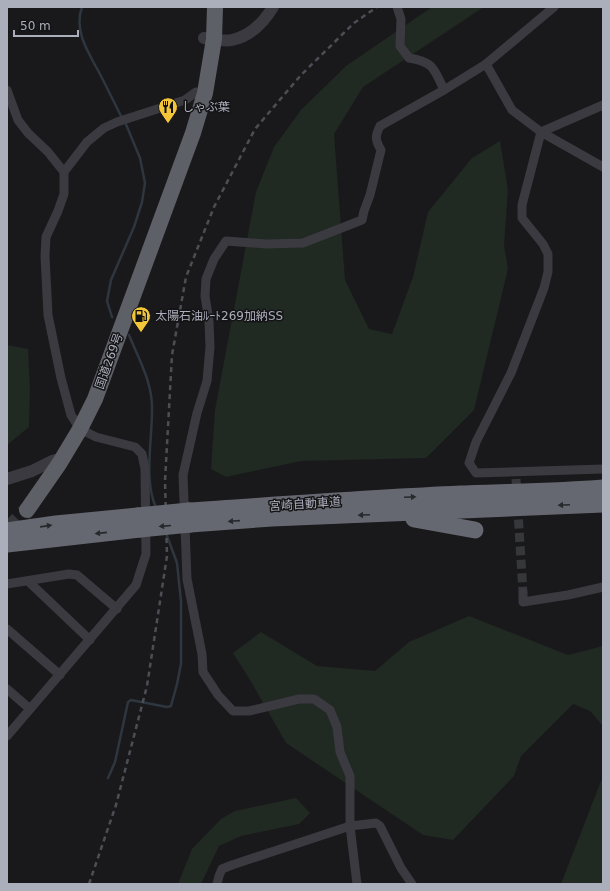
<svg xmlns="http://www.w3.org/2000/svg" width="610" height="891" font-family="'DejaVu Sans','Noto Sans JP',sans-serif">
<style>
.green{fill:#202922}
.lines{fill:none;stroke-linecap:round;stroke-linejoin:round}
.stream{stroke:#2e363f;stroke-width:2.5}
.minor-tunnel{stroke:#36373b;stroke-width:9;stroke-dasharray:9 4.5;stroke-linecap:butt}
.trunk-tunnel{stroke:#36373b;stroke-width:16;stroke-dasharray:16 8;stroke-linecap:butt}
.minor{stroke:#3a3a40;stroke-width:9}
.tertiary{stroke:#3a3a40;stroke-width:12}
.trunk{stroke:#5e6068;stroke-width:16}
.motorway{stroke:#666871;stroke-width:17}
.rail{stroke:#4d4e55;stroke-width:2.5;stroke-dasharray:5 4;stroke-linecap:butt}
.motorway-bridge{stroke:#666871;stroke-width:17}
.oneway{fill:#28292d}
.labels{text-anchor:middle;stroke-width:3;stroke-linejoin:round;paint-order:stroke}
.poi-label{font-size:12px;fill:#abaebb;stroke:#141416;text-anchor:start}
.street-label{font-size:12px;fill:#abaebb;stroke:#141416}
</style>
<rect width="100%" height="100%" fill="#19191b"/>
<g class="green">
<polygon points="432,7 484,7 363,87 334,134 345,280 369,329 392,334 413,277 428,212 472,158 500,141 508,190 504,245 508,269 474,410 426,458 301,461 226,477 211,469 215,410 256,192 274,147 301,110 346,66"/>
<polygon points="7,345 28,349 30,387 29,427 7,445"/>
<polygon points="469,616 568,655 603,646 603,726 590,711 573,704 521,756 514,776 453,840 423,835 286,743 250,680 233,653 261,632 317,666 375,671 409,642"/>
<polygon points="603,776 603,884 561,884"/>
<polygon points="296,798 310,813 299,824 241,836 219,846 201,884 178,884 192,849 221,819 235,811"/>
</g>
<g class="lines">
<g class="stream">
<path d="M82,7C73,32 90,55 101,76C108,90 115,104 122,118"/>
<polyline points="112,317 107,301 111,280 134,227 142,202 145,183 140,158 125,122"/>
<path d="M129,335C138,357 151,380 152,405C153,437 143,478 156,508"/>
<polyline points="108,778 115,762 128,702 131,700 167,707 171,706 177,684 181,664 181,601 177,563 166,533"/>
</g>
<polyline class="minor-tunnel" points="516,479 523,593"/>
<polyline class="trunk-tunnel" points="7,531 27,510"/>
<g class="minor">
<path d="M397,7L401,19L400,46L409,58C434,62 434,69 444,90"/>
<polyline points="486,64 512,110 541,132 603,167"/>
<polyline points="7,90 18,120 28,133 48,152 64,172 64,194 58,211 46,237 45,256 48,315 61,378 71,415 80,429 96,437 135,447 142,454 145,469 146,554 136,585 7,736"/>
<polyline points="541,132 522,205 522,218 543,244 548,254 548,272 544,288 511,373 476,442 469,463 476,473 603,469"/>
<polyline points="541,132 603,105"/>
<polyline points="64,172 87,142 104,128 117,122 185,100 196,92 205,93"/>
<polyline points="28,581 90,640"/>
<polyline points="7,584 69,574 77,575 117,609"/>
<polyline points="523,593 523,602 568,595 603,587"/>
<polyline points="7,629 60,675"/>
<polyline points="7,689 30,709"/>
<polyline points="217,884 219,876 222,869 232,865 350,826 376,823 380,826 401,868 412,884"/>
<path d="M357,884L350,826V776L340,752L337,727L330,710L314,699H299L249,711H233L218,695L203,672L202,654L187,579L183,475L197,413L207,381L210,347L209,321L205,296L206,279L214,259L226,241L266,244L303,243L362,220L364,211L370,195L381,150C375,140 375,136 380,126L444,90L486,64L554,7"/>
</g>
<g class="tertiary">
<path d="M204,38C212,39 224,42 232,40C250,36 264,22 273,7"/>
<polyline points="7,479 32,471 52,461 63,458"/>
</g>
<polyline class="trunk" points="27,510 59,464 80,429 95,399 193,133 205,93 214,39 215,7"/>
<g class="motorway">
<path d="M189,511C280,505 370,498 461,494C508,492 556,492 603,488"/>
<polyline points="414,519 475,530"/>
<polyline points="190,524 272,518 603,504"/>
<polyline points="7,531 56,524 138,516"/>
<polyline points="7,544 140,529"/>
</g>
<polyline class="rail" points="89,884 116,805 147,686 167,556 165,481 172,355 186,277 214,207 255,129 301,75 354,23 377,7"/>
<g class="motorway-bridge">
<polyline points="138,516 189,511"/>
<polyline points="140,529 190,524"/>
</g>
</g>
<defs><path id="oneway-solid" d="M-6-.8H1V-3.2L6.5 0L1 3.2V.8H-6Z"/></defs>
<g class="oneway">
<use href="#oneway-solid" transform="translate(410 497) rotate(-3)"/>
<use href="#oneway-solid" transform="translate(564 505) rotate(178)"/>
<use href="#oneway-solid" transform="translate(364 515) rotate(178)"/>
<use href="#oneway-solid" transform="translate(234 521) rotate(176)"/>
<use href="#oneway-solid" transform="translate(46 526) rotate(-8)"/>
<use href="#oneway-solid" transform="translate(165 526) rotate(175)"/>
<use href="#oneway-solid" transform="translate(101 533) rotate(174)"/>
</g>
<defs>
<g id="restaurant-pin" transform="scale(1)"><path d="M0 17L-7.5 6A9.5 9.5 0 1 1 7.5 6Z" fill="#f3c538" stroke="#141416"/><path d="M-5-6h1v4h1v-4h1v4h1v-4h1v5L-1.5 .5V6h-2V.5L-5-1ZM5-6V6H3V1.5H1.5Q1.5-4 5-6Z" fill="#111"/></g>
<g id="fuel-pin" transform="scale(1)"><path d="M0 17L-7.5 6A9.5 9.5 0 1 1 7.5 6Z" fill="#f3c538" stroke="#141416"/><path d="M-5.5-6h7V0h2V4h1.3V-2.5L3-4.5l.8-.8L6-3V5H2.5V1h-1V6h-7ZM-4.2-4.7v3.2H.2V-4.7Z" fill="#111"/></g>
</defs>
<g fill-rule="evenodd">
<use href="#restaurant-pin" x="168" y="107"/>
<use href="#fuel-pin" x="141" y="316"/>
</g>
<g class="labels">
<g class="poi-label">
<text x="182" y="111">しゃぶ葉</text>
<text x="155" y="320">太陽石油ﾙｰﾄ269加納SS</text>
</g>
<g class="street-label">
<text transform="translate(109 361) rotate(-70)" y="4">国道269号</text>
<text transform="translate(305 504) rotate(-4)" y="4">宮崎自動車道</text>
</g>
</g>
<rect width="610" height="891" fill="none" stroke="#abaebb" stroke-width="16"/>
<path d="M14 30v6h64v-6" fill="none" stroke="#abaebb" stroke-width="2"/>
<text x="20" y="30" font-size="12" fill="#abaebb" stroke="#141416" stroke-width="3" paint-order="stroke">50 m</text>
</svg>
